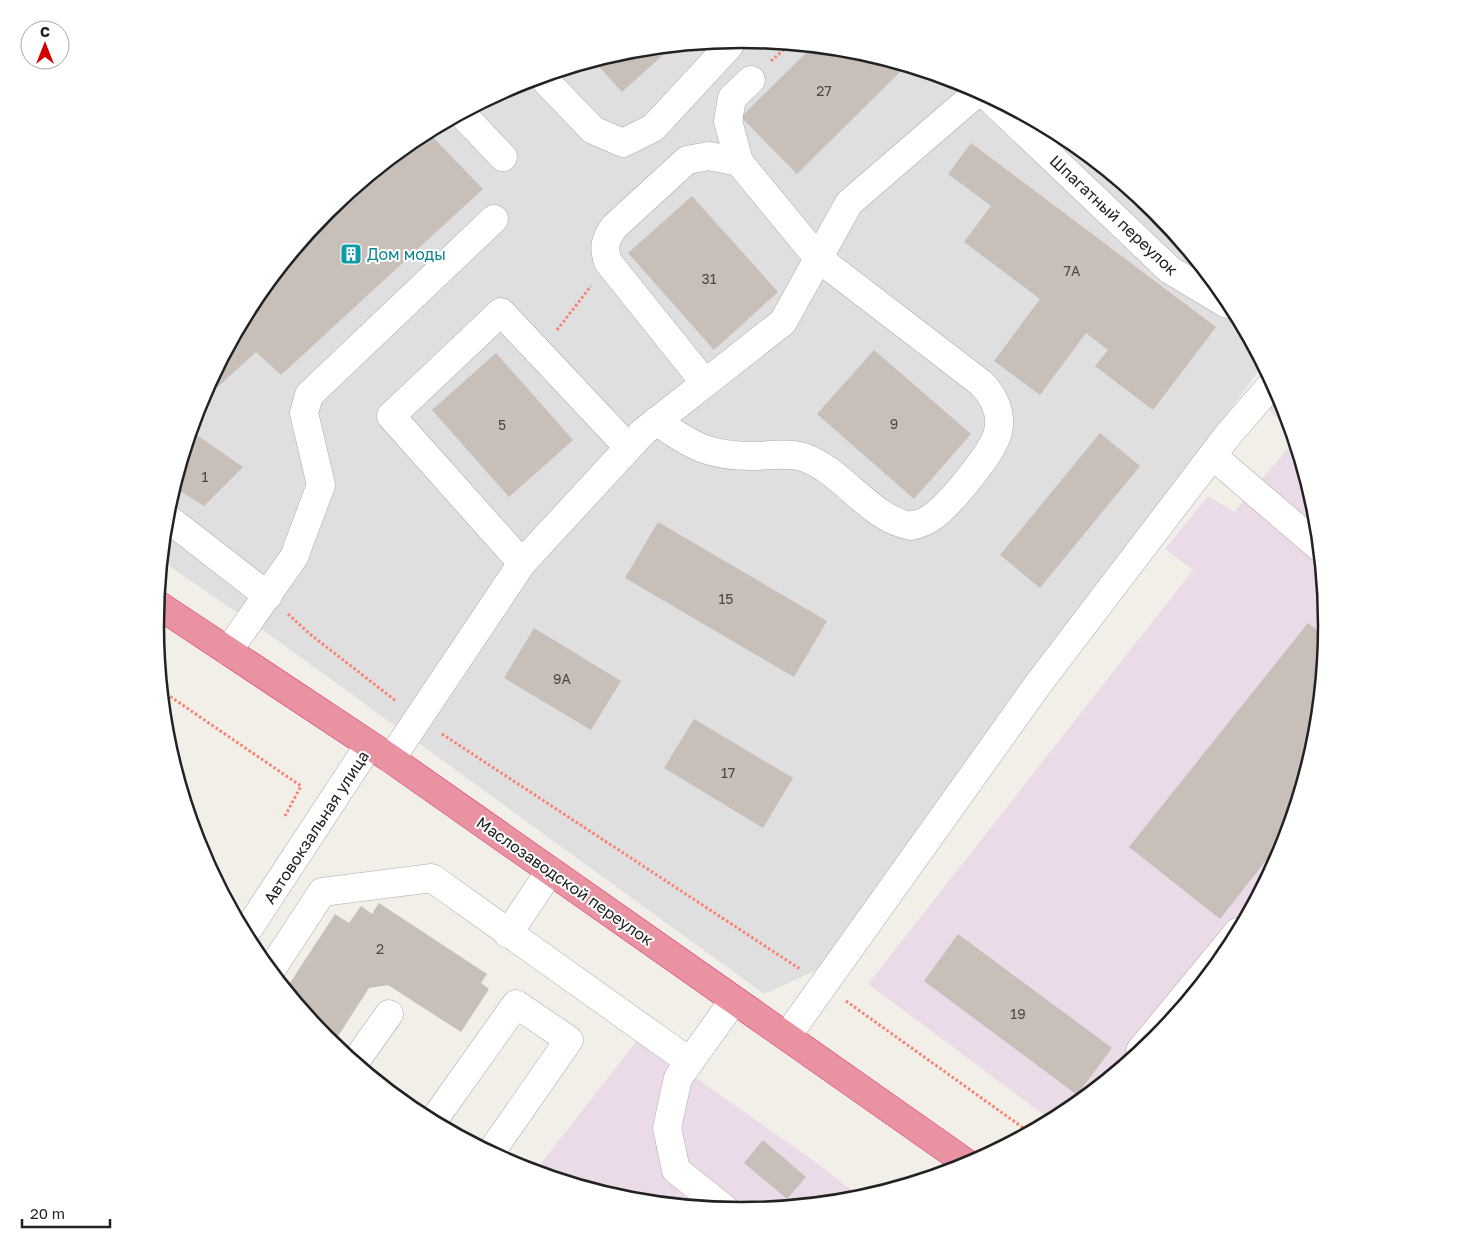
<svg xmlns="http://www.w3.org/2000/svg" width="1482" height="1249" font-family="'Golos Text',sans-serif">
<style>
.residential{fill:#e0dfdf}
.industrial{fill:#ebdbe8}
.building{fill:#c7bfb8}
.lines{fill:none;stroke-linecap:round;stroke-linejoin:round}
.minor-casing{stroke:#a9a9a9;stroke-width:29}
.highway-casing{stroke:#dc2a67;stroke-width:29}
.path{stroke:#fa8072;stroke-width:3;stroke-dasharray:2.5 2.5;stroke-linecap:butt}
.minor{stroke:#fff;stroke-width:28}
.highway{stroke:#e892a2;stroke-width:28}
.labels{text-anchor:middle;stroke-width:4;stroke-linejoin:round;paint-order:stroke}
.number-label{font-size:14px;fill:#4b4948}
.street-label{font-size:16px;fill:#222;stroke:#fff}
.culture-label{font-size:16px;fill:#0d838f;stroke:#fff;text-anchor:start}
.rim{fill:none;stroke:#222;stroke-width:2.5}
</style>
<rect width="100%" height="100%" fill="#f2efe9"/>
<polygon class="residential" points="741,39 856,50 965,83 1067,138 1155,211 1228,299 1263,365 819,969 764,994 277,640 162,561 167,510 200,400 254,299 327,210 416,137 517,83 627,50"/>
<g class="industrial">
<polygon points="1268,374 1282,401 1292,432 1251,393"/>
<polygon points="1294,441 1316,511 1327,625 1315,739 1282,849 1228,950 1155,1039 1066,1112 1051,1120 868,984 1193,570 1165,549 1208,496 1234,512"/>
<polygon points="639,1038 817,1163 860,1197 741,1210 626,1199 535,1171"/>
</g>
<g class="building">
<polygon points="674,45 622,92 593,60 627,50"/>
<polygon points="813,46 856,50 906,66 797,174 741,117"/>
<polygon points="427,131 483,189 281,375 256,352 210,394 206,390 254,299 327,210 416,137"/>
<polygon points="971,143 1216,327 1153,410 1095,366 1108,350 1086,333 1040,395 994,361 1040,299 964,242 991,206 948,174"/>
<polygon points="692,196 778,292 714,350 628,253"/>
<polygon points="874,350 971,434 914,499 817,414"/>
<polygon points="496,353 573,440 509,497 432,410"/>
<polygon points="191,431 243,467 204,506 174,487"/>
<polygon points="1100,433 1140,466 1040,588 1000,555"/>
<polygon points="658,522 827,621 794,677 625,578"/>
<polygon points="1308,623 1326,637 1315,739 1286,835 1220,919 1129,847"/>
<polygon points="534,628 621,681 591,730 504,678"/>
<polygon points="694,719 793,778 763,828 664,768"/>
<polygon points="379,903 487,974 481,983 489,989 461,1032 388,985 369,988 333,1044 286,989 335,914 349,923 361,906 372,914"/>
<polygon points="958,934 1112,1048 1077,1095 924,981"/>
<polygon points="763,1140 806,1177 787,1199 744,1163"/>
</g>
<g class="lines">
<g class="minor-casing">
<g id="minor">
<polyline points="541,76 593,130 623,143 653,128 729,46 732,40"/>
<polyline points="984,93 1170,270 1227,304 1231,304"/>
<polyline points="461,113 503,157"/>
<polyline points="739,162 728,121 732,98 751,80"/>
<path d="M656,421C694,447 710,457 758,456C772,455 789,453 803,457C844,471 868,518 911,526C919,524 926,522 932,517C949,506 994,451 998,432C1002,413 994,396 981,383L818,258L739,162L709,156L687,160L614,227C605,240 603,247 608,262L705,383"/>
<polyline points="1213,456 1319,547"/>
<polyline points="166,517 268,596"/>
<polyline points="522,563 391,416 501,312 628,447"/>
<polyline points="228,651 294,557 321,485 304,413 309,395 494,219"/>
<polyline points="391,759 522,563 643,432 783,322 849,203 979,91"/>
<polyline points="245,934 369,745"/>
<polyline points="508,934 550,871"/>
<polyline points="271,970 322,892 432,878 690,1062"/>
<polyline points="787,1036 1039,683 1228,435 1273,383"/>
<polyline points="1140,1051 1238,932"/>
<polyline points="355,1062 389,1014"/>
<polyline points="433,1121 516,1004 569,1040 491,1152"/>
<polyline points="725,1209 676,1170 667,1128 678,1078 734,1000"/>
</g>
</g>
<g class="highway-casing">
<polyline id="highway" points="157,604 391,759 968,1164"/>
</g>
<g class="path">
<polyline points="771,61 790,44"/>
<polyline points="557,330 591,286"/>
<polyline points="288,614 311,635 396,701"/>
<polyline points="162,691 301,786 285,816"/>
<polyline points="442,734 800,969"/>
<polyline points="846,1001 1029,1132"/>
</g>
<use href="#minor" class="minor"/>
<use href="#highway" class="highway"/>
</g>
<defs>
<g id="building-square" transform="scale(1.125)"><rect x="-9" y="-9" width="18" height="18" rx="4" fill="#0f9aa8" stroke="#fff"/><path d="M-4-6H4V6H1V3H-1V6H-4ZM-2.5-4.3h1.7v1.8h-1.7ZM.8-4.3h1.7v1.8H.8ZM-2.5-1h1.7V.8h-1.7ZM.8-1h1.7V.8H.8Z" fill="#fff"/></g>
</defs>
<g fill-rule="evenodd">
<use href="#building-square" x="351" y="254"/>
</g>
<g class="labels">
<g class="number-label">
<text x="824" y="96">27</text>
<text x="1072" y="276">7А</text>
<text x="709" y="284">31</text>
<text x="894" y="429">9</text>
<text x="502" y="430">5</text>
<text x="205" y="482">1</text>
<text x="726" y="604">15</text>
<text x="562" y="684">9А</text>
<text x="728" y="778">17</text>
<text x="380" y="954">2</text>
<text x="1018" y="1019">19</text>
</g>
<g class="street-label">
<text transform="translate(1114 215) rotate(43)" y="6">Шпагатный переулок</text>
<text transform="translate(316 827) rotate(-57)" y="6">Автовокзальная улица</text>
<text transform="translate(565 881) rotate(35)" y="6">Маслозаводской переулок</text>
</g>
<g class="culture-label">
<text x="367" y="260">Дом моды</text>
</g>
</g>
<path d="M0 0H1482V1249H0ZM164 625a577 577 0 1 1 1154 0a577 577 0 1 1-1154 0Z" fill="#fff" fill-rule="evenodd"/>
<path class="rim" d="M164 625a577 577 0 1 1 1154 0a577 577 0 1 1-1154 0Z"/>
<g transform="translate(45 45)"><circle r="24" fill="#ffffff" stroke="#a7a7a7"/>
<path d="M0-4L9 19L0 12L-9 19Z" fill="#d40000"/>
<text y="-8" font-size="14" font-weight="bold" text-anchor="middle" fill="#222222">С</text>
</g>
<path d="M22 1219v8h88v-8" fill="none" stroke="#222222" stroke-width="2.5"/>
<text x="30" y="1219" font-size="15" fill="#222222" stroke="#ffffff" stroke-width="4" paint-order="stroke">20 m</text>
</svg>
